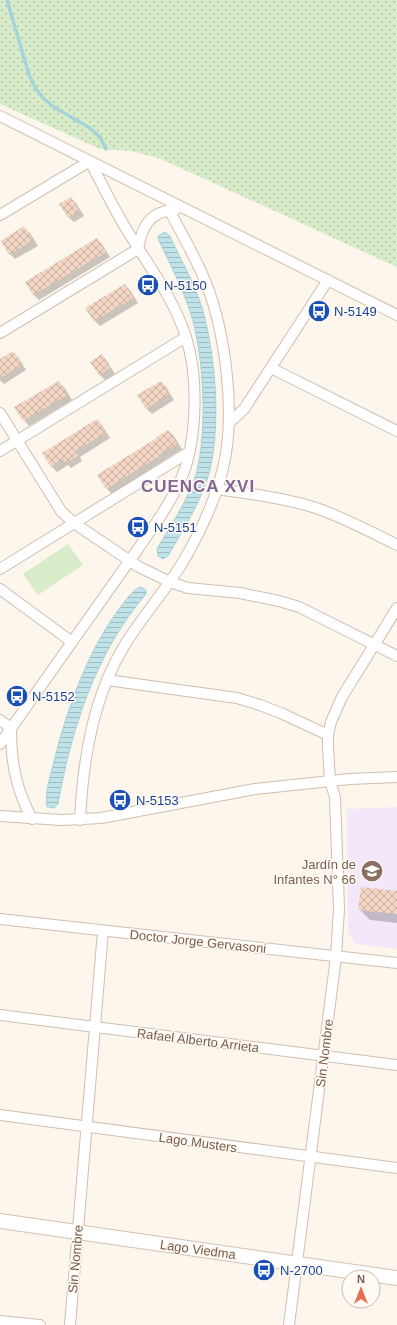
<svg xmlns="http://www.w3.org/2000/svg" width="397" height="1325" font-family="Arial,sans-serif">
<style>
.education{fill:#f3e8fa}
.grass{fill:url(#grass-dots)}
.park{fill:#d8ecc9}
.water{fill:url(#water-rules);stroke:#a5d3da}
.shadow{fill:#0003}
.lines{fill:none;stroke-linecap:round;stroke-linejoin:round}
.stream{stroke:#a5d3da;stroke-width:3.5}
.building{fill:url(#building-cross-hatch)}
.minor-casing{stroke:#d1beb0;stroke-width:12}
.secondary-casing{stroke:#d6c0b0;stroke-width:16}
.minor{stroke:#fff;stroke-width:10}
.secondary{stroke:#fff;stroke-width:14}
.labels{text-anchor:middle;stroke-width:3;stroke-linejoin:round;paint-order:stroke}
.transit-label{font-size:13px;fill:#164399;stroke:#fffaf3;text-anchor:start}
.education-label{font-size:13px;fill:#785e54;stroke:#fffaf3;text-anchor:end}
.street-label{font-size:13px;fill:#7a5c4d;stroke:#fffaf3}
.district-label{font-size:17px;font-weight:bold;letter-spacing:1px;fill:#846695;stroke:#fffaf3}
</style>
<defs>
<pattern id="grass-dots" width="8" height="8" patternUnits="userSpaceOnUse"><rect width="8" height="8" fill="#d8ecc9"/><path d="M2 2h.1M6 6h.1" fill="none" stroke="#b4c2a5" stroke-width="1.8" stroke-linecap="round"/></pattern>
<pattern id="water-rules" width="6" height="5" patternUnits="userSpaceOnUse"><rect width="6" height="5" fill="#bfe3e8"/><path d="M0 2.5h6" fill="none" stroke="#a0bbbe"/></pattern>
<pattern id="building-cross-hatch" width="8" height="8" patternUnits="userSpaceOnUse"><rect width="8" height="8" fill="#f3d5c3"/><path d="M0 0l8 8M0 8l8-8" fill="none" stroke="#cab0a1"/></pattern>
</defs>
<rect width="100%" height="100%" fill="#fdf6ec"/>
<polygon class="education" points="397,807 397,949 356,944 348,933 347,809"/>
<polygon class="grass" points="0,0 397,0 397,267 161,159 132,151 100,149 0,104"/>
<polygon class="park" points="68,544 83,565 38,595 23,574"/>
<g class="water">
<path d="M165,232L170,236C181,261 196,285 203,311C216,358 222,434 207,480C198,507 182,531 168,556L163,559L158,556L157,549C170,526 189,499 196,474C208,430 204,354 190,311C182,287 170,264 159,241L158,236Z"/>
<path d="M141,587L146,590V594C96,652 71,730 58,804L54,808L47,807C44,795 50,778 53,765C67,708 88,648 125,601C129,596 135,588 141,587Z"/>
</g>
<g class="shadow">
<polygon points="70,198 76,203 84,216 74,222 68,217"/>
<polygon points="24,228 30,233 38,246 15,259 10,254"/>
<polygon points="97,239 102,244 110,257 39,300 34,295 26,282"/>
<polygon points="125,285 130,290 138,303 100,326 95,321 87,308"/>
<polygon points="13,352 18,357 26,370 4,384 0,380 0,360"/>
<polygon points="102,356 107,361 115,374 105,380 100,375 91,362"/>
<polygon points="58,382 64,387 72,400 29,426 24,420"/>
<polygon points="161,382 166,387 174,400 152,414 146,408"/>
<polygon points="97,420 102,425 110,438 80,457 82,461 71,468 68,465 57,472 51,466"/>
<polygon points="168,431 174,436 182,449 112,494 107,489"/>
<polygon points="397,892 397,923 370,920 359,909"/>
</g>
<g class="lines">
<polyline class="stream" points="7,0 29,75 36,89 44,99 54,107 90,128 100,137 106,149"/>
</g>
<g class="building">
<polygon points="71,197 79,211 68,218 59,204"/>
<polygon points="24,226 33,240 9,255 1,241"/>
<polygon points="97,238 106,252 33,295 25,282"/>
<polygon points="125,284 133,298 94,321 85,308"/>
<polygon points="13,351 22,365 0,378 0,359"/>
<polygon points="102,354 110,368 99,375 90,362"/>
<polygon points="59,381 67,395 23,421 14,407"/>
<polygon points="161,381 169,394 146,409 137,395"/>
<polygon points="97,419 106,433 75,451 78,456 65,463 63,459 51,467 42,453"/>
<polygon points="168,430 177,444 160,454 161,455 106,489 97,475 157,438 157,437"/>
<polygon points="361,887 397,891 397,914 358,910"/>
</g>
<g class="lines">
<g class="minor-casing">
<g id="minor">
<polyline points="0,116 397,315"/>
<path d="M0,215L90,161C102,185 114,209 128,232C149,266 174,299 186,337C198,375 197,428 186,466C174,503 140,545 118,577C78,633 39,689 0,744"/>
<path d="M0,333L138,249C142,226 150,211 175,210"/>
<polyline points="271,368 397,431"/>
<polyline points="0,413 61,511 74,523 139,567 170,582 188,588 240,593 279,601 299,607 397,656"/>
<polyline points="229,423 244,409 328,280"/>
<polyline points="0,451 186,337"/>
<path d="M217,489C251,494 286,498 319,509C346,519 372,532 397,545"/>
<polyline points="0,569 189,452"/>
<polyline points="0,589 72,642"/>
<polyline points="107,680 237,698 260,705 283,714 328,735"/>
<polyline points="0,720 11,728"/>
<path d="M11,728C11,763 16,789 32,819"/>
<polyline points="0,816 62,820 101,818 255,789 350,779 397,777"/>
<path d="M80,820C83,759 93,696 126,643C143,616 164,592 181,565C199,535 215,502 223,468C236,416 226,334 206,283C196,258 182,234 169,210"/>
<polyline points="0,919 397,963"/>
<polyline points="0,1015 397,1065"/>
<polyline points="0,1115 397,1168"/>
<polyline points="0,1321 40,1325"/>
<polyline points="70,1325 103,931"/>
<polyline points="289,1325 336,957 339,909 335,797 330,781 328,748 328,735 331,722 342,697 397,608"/>
</g>
</g>
<g class="secondary-casing">
<polyline id="secondary" points="0,1221 397,1278"/>
</g>
<use href="#minor" class="minor"/>
<use href="#secondary" class="secondary"/>
</g>
<defs>
<g id="bus-disc" transform="scale(1.15)"><circle r="9.5" fill="#1a4fb4" stroke="#fffaf3"/><path d="M-5-6H5V4H4V6H2V4H-2V6H-4V4H-5ZM-3.5-4V0h7V-4ZM-3.5 1.2v1.5H-2V1.2ZM2 1.2v1.5H3.5V1.2Z" fill="#fff"/></g>
<g id="school-disc" transform="scale(1.15)"><circle r="9.5" fill="#8d6e63" stroke="#fffaf3"/><path d="M0-5L7-2L0 1L-7-2ZM-4 1L0 2.5L4 1V4Q0 6-4 4Z" fill="#fff"/></g>
</defs>
<g fill-rule="evenodd">
<use href="#bus-disc" x="148" y="285"/>
<use href="#bus-disc" x="319" y="311"/>
<use href="#bus-disc" x="138" y="527"/>
<use href="#bus-disc" x="17" y="696"/>
<use href="#bus-disc" x="120" y="800"/>
<use href="#school-disc" x="372" y="871"/>
<use href="#bus-disc" x="264" y="1270"/>
</g>
<g class="labels">
<g class="transit-label">
<text x="164" y="290">N-5150</text>
<text x="334" y="316">N-5149</text>
<text x="154" y="532">N-5151</text>
<text x="32" y="701">N-5152</text>
<text x="136" y="805">N-5153</text>
<text x="280" y="1275">N-2700</text>
</g>
<g class="education-label">
<text x="356" y="869">Jardín de<tspan x="356" dy="15">Infantes N° 66</tspan></text>
</g>
<g class="street-label">
<text transform="translate(198 941) rotate(6)" y="5">Doctor Jorge Gervasoni</text>
<text transform="translate(198 1040) rotate(7)" y="5">Rafael Alberto Arrieta</text>
<text transform="translate(324 1053) rotate(-83)" y="5">Sin Nombre</text>
<text transform="translate(198 1142) rotate(8)" y="5">Lago Musters</text>
<text transform="translate(198 1249) rotate(8)" y="5">Lago Viedma</text>
<text transform="translate(75 1259) rotate(-85)" y="5">Sin Nombre</text>
</g>
<g class="district-label">
<text x="198" y="492">CUENCA XVI</text>
</g>
</g>
<g transform="translate(361 1289)"><circle r="19" fill="#fffaf3" stroke="#cabbb1"/>
<path d="M0-3L7 15L0 10L-7 15Z" fill="#e76f51"/>
<text y="-6" font-size="11" font-weight="bold" text-anchor="middle" fill="#7a5c4d">N</text>
</g>
</svg>
